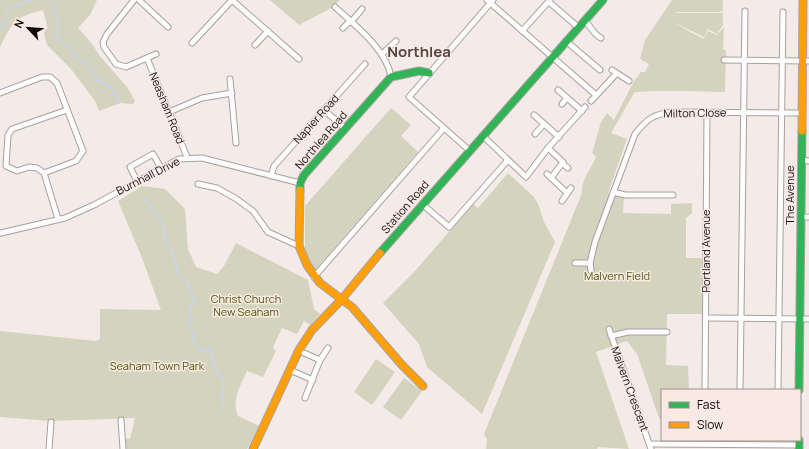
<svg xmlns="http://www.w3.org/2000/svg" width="809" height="449" font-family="Manrope,sans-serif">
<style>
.green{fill:#d4d3bd}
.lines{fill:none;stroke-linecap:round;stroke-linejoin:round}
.stream{stroke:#c5d7f2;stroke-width:1.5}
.street-casing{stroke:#a7a19e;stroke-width:7}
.fast-casing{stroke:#a7a19e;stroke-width:9}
.slow-casing{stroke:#a7a19e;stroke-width:9}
.street{stroke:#fdfcfc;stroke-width:5}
.fast{stroke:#30b455;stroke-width:7}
.slow{stroke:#ff9f0a;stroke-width:7}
.labels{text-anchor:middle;stroke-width:3;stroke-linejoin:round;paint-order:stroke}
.street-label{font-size:11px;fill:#100c0a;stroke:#f8e9e4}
.park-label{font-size:11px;fill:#4f5708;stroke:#f8e9e4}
.district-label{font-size:15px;font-weight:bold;fill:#534743;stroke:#f8e9e4}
</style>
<rect width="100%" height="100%" fill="#f4ebe8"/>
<g class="green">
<path d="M0,0H97L90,15L78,28L93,45L99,55L127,87L135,101L133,104L121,103L99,111L95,101L71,69L47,45L44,34L47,25L43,10C12,18 14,21 0,47Z"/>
<polygon points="270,0 340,0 333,7 299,25"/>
<path d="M672,0H723V10L720,12H677L674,17L677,13H723V25L717,34L708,29L704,37L671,21L703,39L708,31L717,35L724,27L723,50H726L725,92C711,92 642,89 634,93L611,133L627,139L608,193L624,197L623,213L671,214V204L692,203V213L686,218V258H703L702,314H667L666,365L688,366L689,390H662V421L659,418L637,354L627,341L596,352L629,449L598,447L597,449H486L487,439L484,434L582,193C581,178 592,169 596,156L592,153L601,122L607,113L614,120L634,81L641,72H645L649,64L640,59L645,40Z"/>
<polygon points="391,108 411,125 401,136 418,152 316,269 312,268 305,250 305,206"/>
<polygon points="508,173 534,197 539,206 544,222 555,242 482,414 427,367 419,344 383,303 415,271 473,204 478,208"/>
<path d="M142,186L165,189L185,209L188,249L196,267L217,274L224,266L236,243L308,280L314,309L320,314L310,325L304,321L297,334L282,328L273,347L276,351L263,377L247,371C241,385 231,400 238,416L259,426L247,449H124L125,438L130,439L135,418L52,421L0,417V331L96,341L100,339V309L161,310L142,258L118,201Z"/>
<polygon points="376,359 395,372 372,405 354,392"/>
<polygon points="404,378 422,391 401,420 383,407"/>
</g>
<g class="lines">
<g class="stream">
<polyline points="52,2 59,21 57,37 70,48 77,58 84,61 94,72 97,80 108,85 118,97 116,104"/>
<polyline points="0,28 6,20 7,10 11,7 31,0"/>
<polyline points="143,199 151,204 152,211 157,213 164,230 166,242 174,257 178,273 186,280 196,303 191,305 189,325 194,334 192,339 200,351 210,349 214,366 224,382 222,398 224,408"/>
</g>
<g class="street-casing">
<g id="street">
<polyline points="134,0 107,34 103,42 104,47 116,64 126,67 156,54"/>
<polyline points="139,0 168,27"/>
<polyline points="232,0 299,59"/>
<polyline points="487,0 596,95"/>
<polyline points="549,2 578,27"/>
<path d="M335,7C355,25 387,50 391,77"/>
<path d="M584,20C591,26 593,34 601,38"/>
<polyline points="351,22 362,9"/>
<polyline points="343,28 350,21"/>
<polyline points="522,31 550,0"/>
<polyline points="566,41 600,70"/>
<polyline points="192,43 232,0"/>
<polyline points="255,45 268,31"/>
<polyline points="382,54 396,41"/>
<polyline points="147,58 187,157"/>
<polyline points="724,60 809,61"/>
<polyline points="612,70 629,81"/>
<polyline points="230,79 236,143"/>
<polyline points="558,90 582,111"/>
<polyline points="0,93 42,77 50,77 57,83 83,151 76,161 44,173"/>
<polyline points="591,101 616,74"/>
<polyline points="562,104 567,98"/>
<polyline points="324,110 346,129"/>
<polyline points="169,112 202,98 232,93"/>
<polyline points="534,115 559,137"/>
<polyline points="535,134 544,124"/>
<polyline points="483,136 526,177 548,148 585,107"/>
<polyline points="548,148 563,162 551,178"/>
<polyline points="470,151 409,97 493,0"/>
<polyline points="801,160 809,161"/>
<polyline points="563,164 568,168"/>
<polyline points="547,174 566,192"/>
<polyline points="271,176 274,166 365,64"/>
<polyline points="137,181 130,167 153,154 161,168"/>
<polyline points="198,184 217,188 235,198 253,211 268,232 299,246"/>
<polyline points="613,192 625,195 673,195"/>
<polyline points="562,201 571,188"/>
<polyline points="422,204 449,227 508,160"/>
<polyline points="801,217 809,217"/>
<polyline points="58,219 44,173 37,168 29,167 17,171 6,166 8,135 12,129 67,110"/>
<polyline points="1,233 65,218 94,205 179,159 202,158 300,183"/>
<polyline points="575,263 590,263"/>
<path d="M591,271L590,263L595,242L635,134C647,119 653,114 673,112L801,113"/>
<polyline points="314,277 444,128"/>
<polyline points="706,318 809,319"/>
<polyline points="609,329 651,449"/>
<polyline points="611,336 628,332 667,332"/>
<polyline points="304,353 320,360 328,348"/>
<polyline points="290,370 313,380"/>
<polyline points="705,390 707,112"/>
<polyline points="740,390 745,11"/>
<polyline points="778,390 783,12"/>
<polyline points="305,398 320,360"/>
<polyline points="121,420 123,449"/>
<polyline points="650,444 799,445"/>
<polyline points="49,449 51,422"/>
</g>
</g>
<g class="fast-casing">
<g id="fast">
<polyline points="300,190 300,183 304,175 391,77 419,71 429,73"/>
<polyline points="380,253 603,0"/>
<polyline points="799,390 802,131"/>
<polyline points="799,440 799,449"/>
</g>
</g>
<g class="slow-casing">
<g id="slow">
<polyline points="802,131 803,0"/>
<polyline points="300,190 299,246 307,265 320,283 352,307 402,365 423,386"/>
<polyline points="253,449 299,350 312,330 342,299 380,253"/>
</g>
</g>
<use href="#street" class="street"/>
<use href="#fast" class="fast"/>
<use href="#slow" class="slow"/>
</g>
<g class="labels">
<g class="street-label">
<text transform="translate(167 108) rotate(68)" y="4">Neasham Road</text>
<text transform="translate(695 113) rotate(-1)" y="4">Milton Close</text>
<text transform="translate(316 119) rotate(-48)" y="4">Napier Road</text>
<text transform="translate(321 140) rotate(-49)" y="4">Northlea Road</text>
<text transform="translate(148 176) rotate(-27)" y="4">Burnhall Drive</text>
<text transform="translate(790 195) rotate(-90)" y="4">The Avenue</text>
<text transform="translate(405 207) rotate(-49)" y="4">Station Road</text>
<text transform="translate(706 251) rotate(-90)" y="4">Portland Avenue</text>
<text transform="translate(630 389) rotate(70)" y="4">Malvern Crescent</text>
</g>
<g class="park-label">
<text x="617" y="280">Malvern Field</text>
<text x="246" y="303">Christ Church<tspan x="246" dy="13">New Seaham</tspan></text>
<text x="157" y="370">Seaham Town Park</text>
</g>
<g class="district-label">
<text x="419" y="57">Northlea</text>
</g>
</g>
<rect x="661" y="389" width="140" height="52" fill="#f8e9e4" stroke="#9b918d"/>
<rect x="669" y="402" width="20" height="6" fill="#30b455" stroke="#9b918d"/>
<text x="697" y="409" font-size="12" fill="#100c0a">Fast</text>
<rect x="669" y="422" width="20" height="6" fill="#ff9f0a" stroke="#9b918d"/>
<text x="697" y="429" font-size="12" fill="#100c0a">Slow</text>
<g transform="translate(28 28) rotate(296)" stroke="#f8e9e4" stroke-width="3" paint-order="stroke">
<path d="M0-3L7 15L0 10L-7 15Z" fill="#100c0a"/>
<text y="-6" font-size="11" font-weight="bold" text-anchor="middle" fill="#100c0a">N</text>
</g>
</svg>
